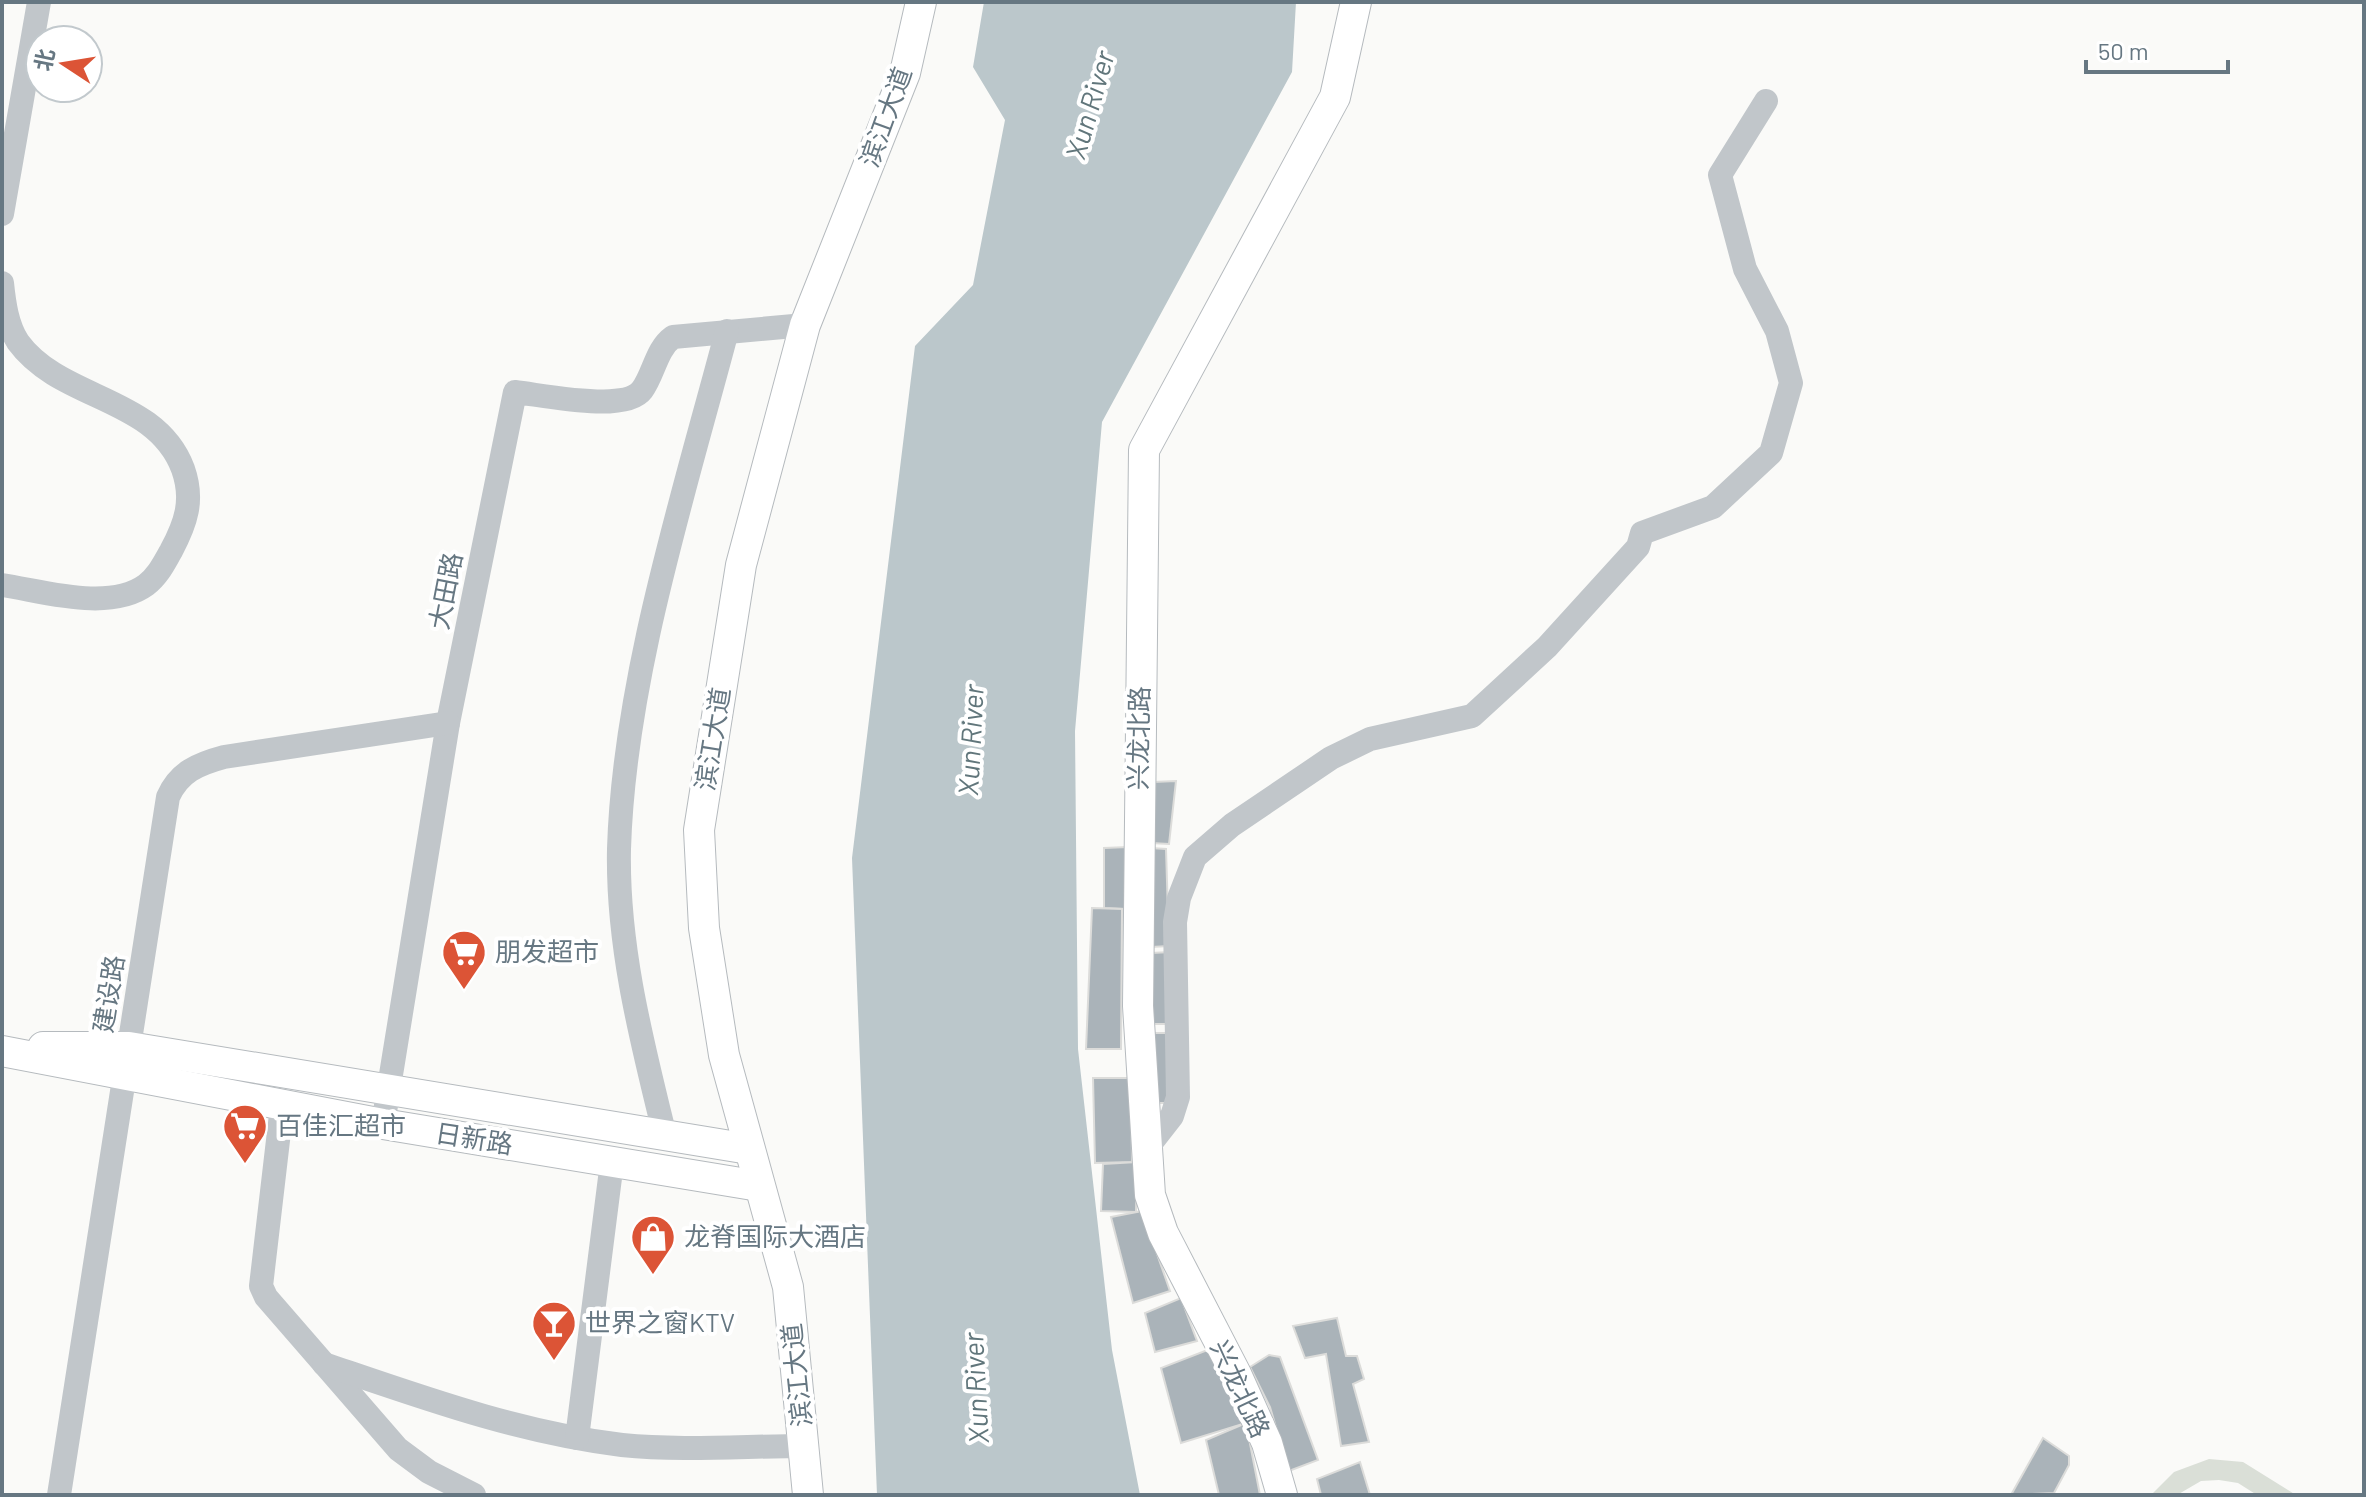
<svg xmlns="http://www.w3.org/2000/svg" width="2366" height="1497" font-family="Barlow,'Noto Sans SC',sans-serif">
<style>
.green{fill:#dadfd7}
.water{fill:#bbc7cb}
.building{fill:#aab3b9;stroke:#dcdcda;stroke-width:2}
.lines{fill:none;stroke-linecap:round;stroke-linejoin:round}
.major-casing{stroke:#b5babe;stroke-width:32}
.minor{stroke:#c1c6ca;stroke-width:24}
.major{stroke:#fff;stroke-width:30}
.labels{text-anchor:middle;stroke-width:8;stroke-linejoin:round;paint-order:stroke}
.street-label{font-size:26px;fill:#667782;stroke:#fff}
.poi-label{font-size:26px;fill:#667782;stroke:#fff;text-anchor:start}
.water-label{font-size:28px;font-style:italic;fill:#61767b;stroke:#fff}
</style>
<rect width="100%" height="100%" fill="#fafaf8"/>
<polygon class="green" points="2209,1459 2243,1462 2296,1495 2257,1495 2238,1483 2219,1480 2201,1481 2177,1495 2151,1495 2174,1472"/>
<polygon class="water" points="984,2 1296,2 1292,72 1102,422 1075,731 1078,1049 1112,1350 1140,1495 877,1495 852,858 915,346 973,285 1005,120 973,67"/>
<g class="building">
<polygon points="1176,781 1169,844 1151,843 1153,782"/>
<polygon points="1128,847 1126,909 1104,908 1104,848"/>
<polygon points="1150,848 1166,849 1169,946 1151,947"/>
<polygon points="1092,908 1122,909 1121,1049 1086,1049"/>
<polygon points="1171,952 1171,1024 1153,1024 1151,953"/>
<polygon points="1152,1033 1172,1033 1175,1103 1156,1103"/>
<polygon points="1093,1078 1131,1078 1132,1162 1095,1163"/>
<polygon points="1137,1162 1136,1212 1101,1211 1103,1164"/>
<polygon points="1142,1211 1170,1291 1133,1303 1111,1217"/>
<polygon points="1181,1298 1197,1341 1155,1352 1145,1313"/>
<polygon points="1337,1318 1346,1356 1357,1356 1364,1379 1353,1384 1369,1442 1341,1446 1326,1354 1305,1358 1293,1326"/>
<polygon points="1210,1349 1246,1423 1181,1443 1161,1368"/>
<polygon points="1269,1355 1280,1357 1318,1460 1289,1471 1270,1407 1250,1367"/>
<polygon points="1246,1423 1260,1495 1219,1495 1206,1440"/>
<polygon points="2043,1438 2069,1456 2069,1465 2054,1493 2011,1495"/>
<polygon points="1360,1462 1370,1495 1321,1495 1317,1479"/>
</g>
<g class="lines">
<g class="major-casing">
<g id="major">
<polyline points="43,1047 129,1047 749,1149"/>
<polyline points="2,1051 383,1124 759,1186"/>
<polyline points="808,1495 788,1287 724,1055 704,928 699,830 741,565 805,325 905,73 921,2"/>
<polyline points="1282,1495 1267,1443 1236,1374 1163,1233 1150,1195 1138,1006 1144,450 1335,97 1356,2"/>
</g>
</g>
<g class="minor">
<polyline points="2,214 39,2"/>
<path d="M2,283C4,303 7,325 18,342C61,401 156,396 183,469C194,500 186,523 171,551C164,563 158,576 146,585C109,612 43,591 2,585"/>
<polyline points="282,1106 261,1286 266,1297 398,1449 429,1472 474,1495"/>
<path d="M383,1124L448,723L515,392C543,395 625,413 642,390C654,374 656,349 673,337L805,325"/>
<path d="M665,1136C642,1042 617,947 619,849C624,680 684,494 727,331"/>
<polyline points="1147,1148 1172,1116 1178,1097 1175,922 1179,898 1195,857 1232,825 1331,758 1370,739 1472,716 1547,647 1638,547 1642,533 1713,507 1771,453 1791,383 1777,331 1745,269 1720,175 1766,101"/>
<path d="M324,1364C421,1397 520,1433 622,1445C682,1451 744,1446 805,1446"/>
<polyline points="577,1438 612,1162"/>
<path d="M59,1495L168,797C179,772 198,764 224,757L448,723"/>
</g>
<use href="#major" class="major"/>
</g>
<defs>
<g id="supermarket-pin" transform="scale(2.3)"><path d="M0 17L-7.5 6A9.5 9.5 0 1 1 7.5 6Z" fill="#dc5436" stroke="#fff"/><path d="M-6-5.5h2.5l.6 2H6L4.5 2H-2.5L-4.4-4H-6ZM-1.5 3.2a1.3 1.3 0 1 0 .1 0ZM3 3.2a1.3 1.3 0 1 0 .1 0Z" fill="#fff"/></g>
<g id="shop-pin" transform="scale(2.3)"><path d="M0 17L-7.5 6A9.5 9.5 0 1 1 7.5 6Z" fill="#dc5436" stroke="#fff"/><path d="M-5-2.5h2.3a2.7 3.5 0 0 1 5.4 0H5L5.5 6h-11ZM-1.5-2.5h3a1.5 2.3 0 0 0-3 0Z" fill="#fff"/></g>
<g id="bar-pin" transform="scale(2.3)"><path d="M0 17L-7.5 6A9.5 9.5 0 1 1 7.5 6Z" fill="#dc5436" stroke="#fff"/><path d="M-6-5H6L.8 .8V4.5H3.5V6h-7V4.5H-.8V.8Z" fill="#fff"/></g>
</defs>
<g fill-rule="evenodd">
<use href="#supermarket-pin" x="464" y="952"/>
<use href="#supermarket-pin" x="245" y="1126"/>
<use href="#shop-pin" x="653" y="1237"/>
<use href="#bar-pin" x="554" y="1323"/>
</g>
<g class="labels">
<g class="street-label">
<text transform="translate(886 117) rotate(-70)" y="9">滨江大道</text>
<text transform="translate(446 591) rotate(-79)" y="9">大田路</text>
<text transform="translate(1139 738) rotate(-89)" y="9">兴龙北路</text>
<text transform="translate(713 739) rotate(-81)" y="9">滨江大道</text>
<text transform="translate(109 994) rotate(-81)" y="9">建设路</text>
<text transform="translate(474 1139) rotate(9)" y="9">日新路</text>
<text transform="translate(797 1375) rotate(-96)" y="9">滨江大道</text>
<text transform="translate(1240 1389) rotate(65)" y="9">兴龙北路</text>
</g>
<g class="poi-label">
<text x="495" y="961">朋发超市</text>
<text x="276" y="1135">百佳汇超市</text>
<text x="684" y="1246">龙脊国际大酒店</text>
<text x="585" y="1332">世界之窗KTV</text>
</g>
<g class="water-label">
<text transform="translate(1090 105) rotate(-74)" y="10">Xun River</text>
<text transform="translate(971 740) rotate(-87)" y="10">Xun River</text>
<text transform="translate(976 1388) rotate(-93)" y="10">Xun River</text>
</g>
</g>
<rect width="2366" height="1497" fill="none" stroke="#667782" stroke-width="8"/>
<g transform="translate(64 64) rotate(282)"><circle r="38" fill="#ffffff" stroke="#c2c9cd" stroke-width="2"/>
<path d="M0-6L14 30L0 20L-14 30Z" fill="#dc5436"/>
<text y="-12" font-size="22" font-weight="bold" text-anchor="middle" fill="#667782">北</text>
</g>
<path d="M2086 60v12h142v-12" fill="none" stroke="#667782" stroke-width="4"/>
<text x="2098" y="60" font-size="24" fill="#667782" stroke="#ffffff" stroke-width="6" paint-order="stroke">50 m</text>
</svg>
